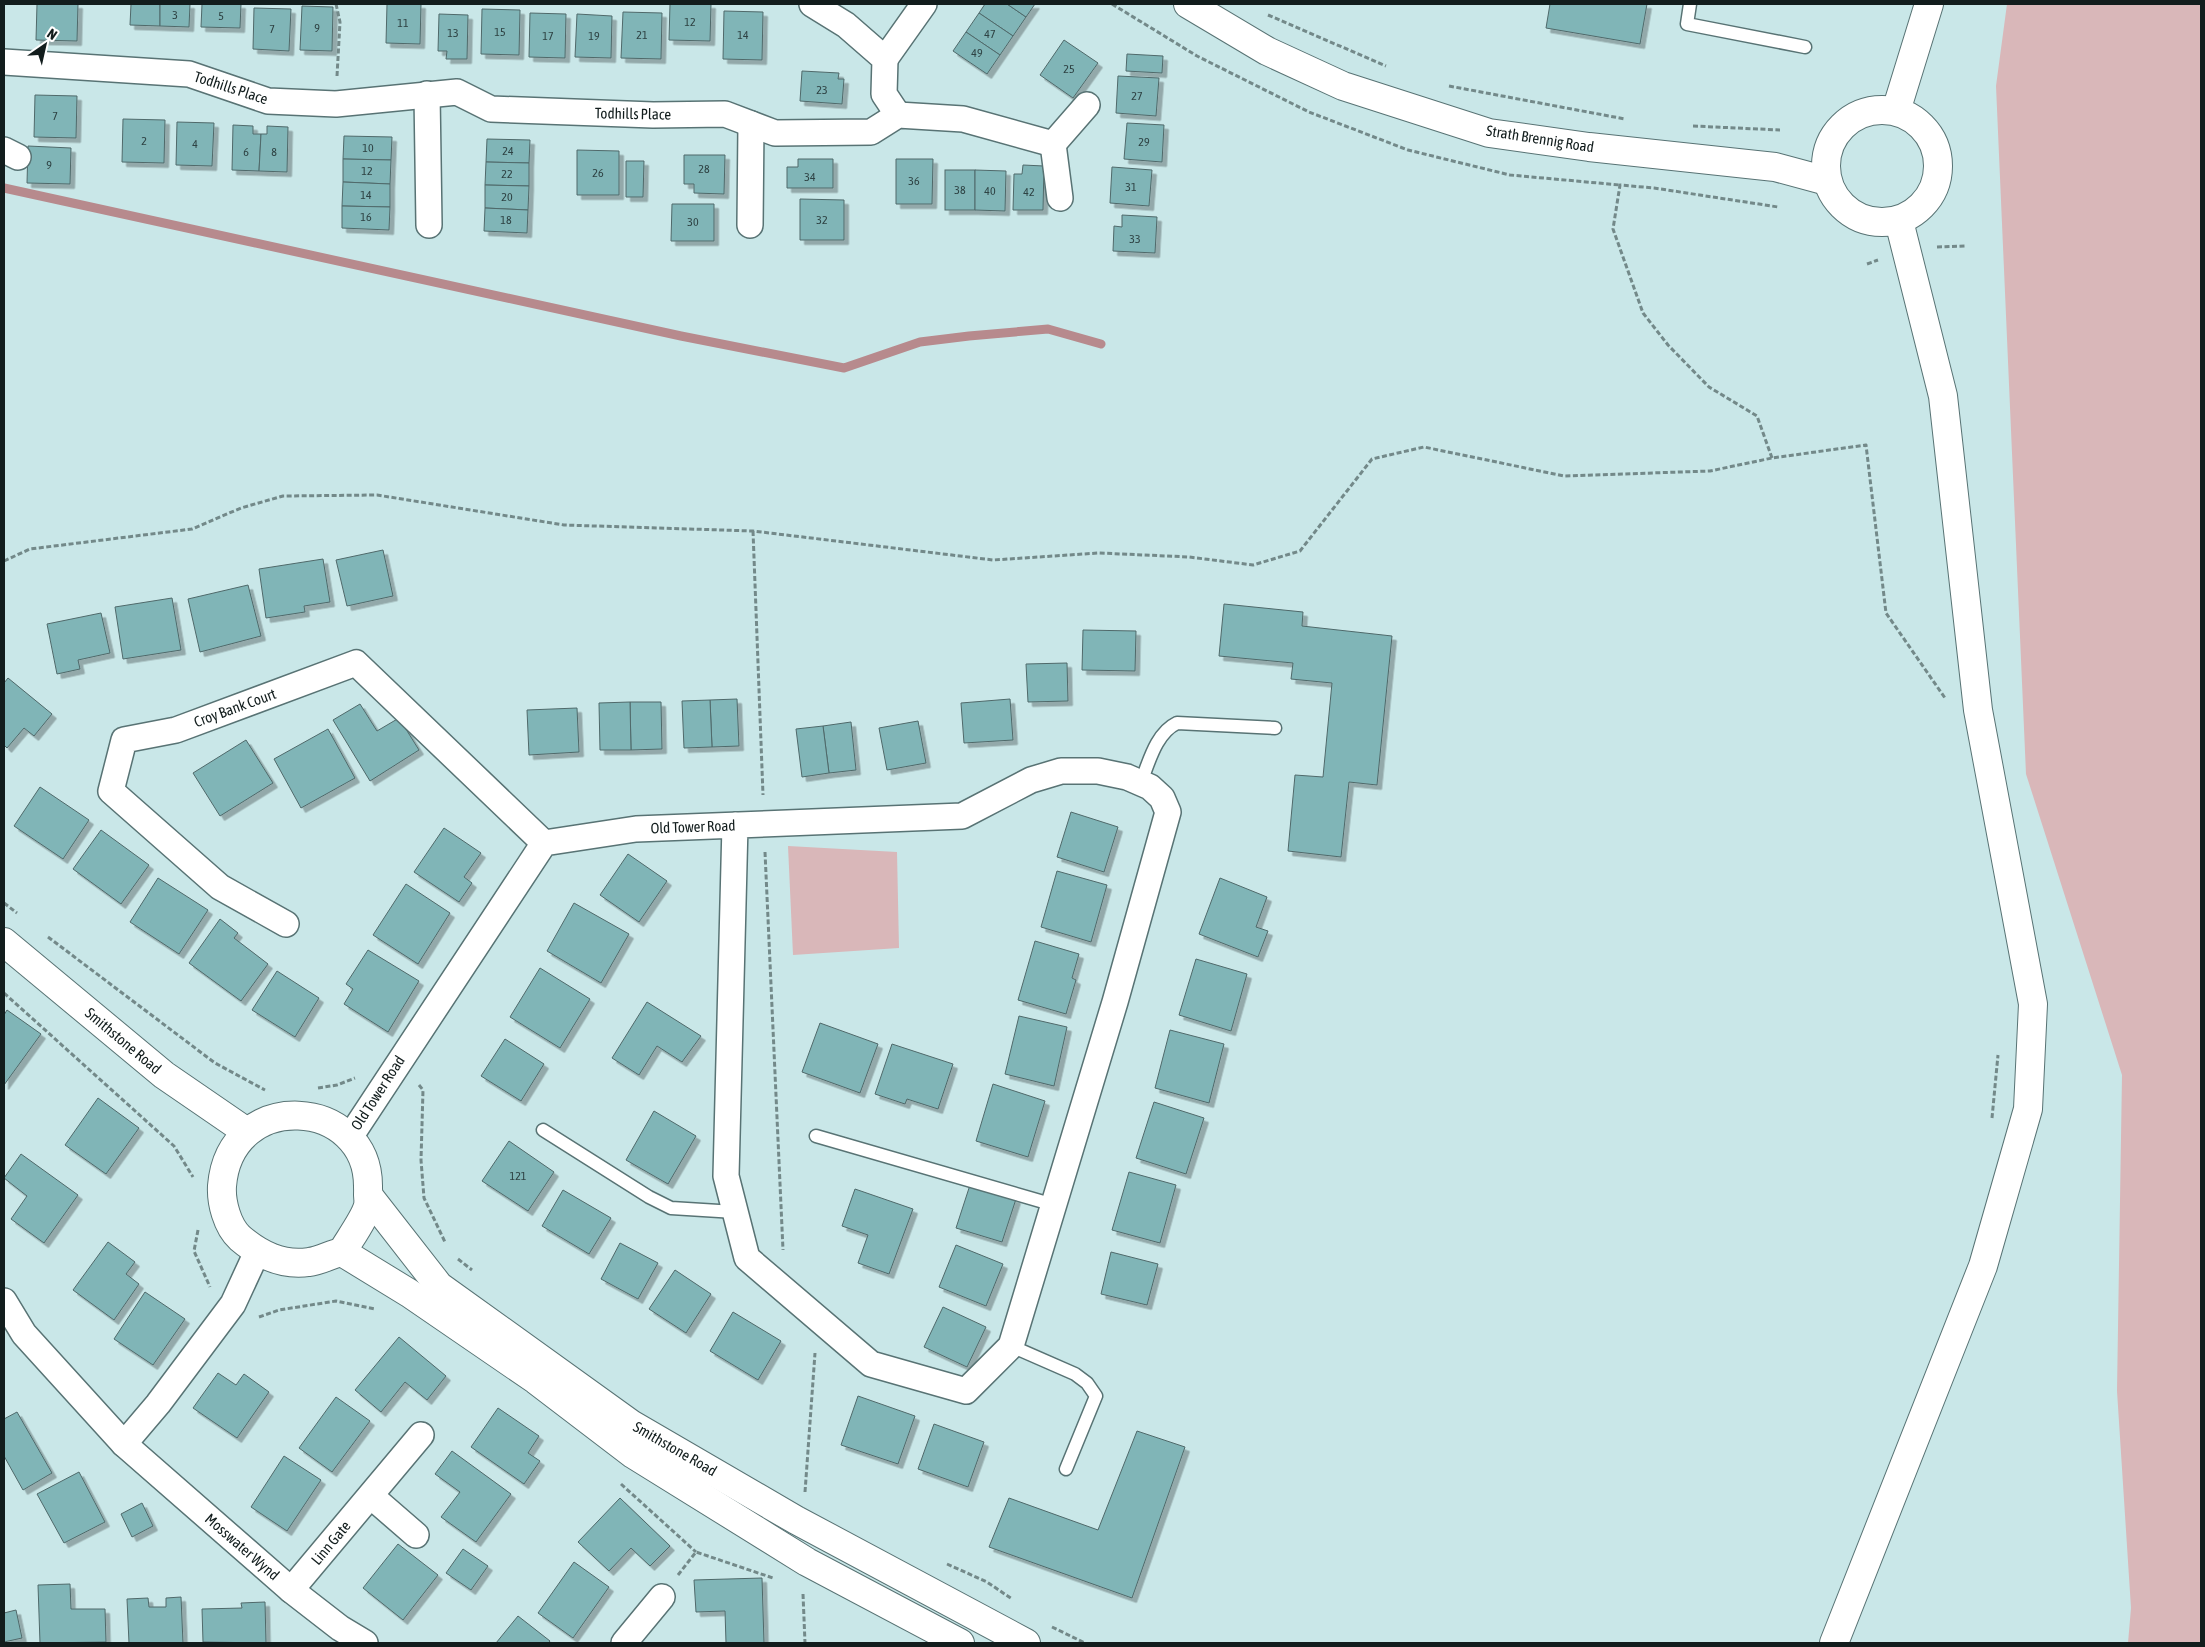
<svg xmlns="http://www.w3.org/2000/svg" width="2205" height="1647" font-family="'Asap Condensed',sans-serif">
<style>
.green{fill:#d9b7b9}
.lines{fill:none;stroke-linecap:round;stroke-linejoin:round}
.stream{stroke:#b78a8d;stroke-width:9}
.building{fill:#80b5b7;stroke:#4f696a;filter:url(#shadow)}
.lane-casing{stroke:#587374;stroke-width:15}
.street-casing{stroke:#587374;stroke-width:28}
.secondary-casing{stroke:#587374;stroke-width:30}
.path{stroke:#738989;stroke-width:3;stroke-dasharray:5 2.5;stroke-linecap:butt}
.lane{stroke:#fff;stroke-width:12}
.street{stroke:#fff;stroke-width:25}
.secondary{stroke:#fff;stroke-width:28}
.labels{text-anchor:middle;stroke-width:5;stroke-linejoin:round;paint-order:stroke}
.number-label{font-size:12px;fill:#2e4344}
.street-label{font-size:15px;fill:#121d1d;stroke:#fff}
</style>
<defs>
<filter id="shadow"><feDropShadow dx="4.5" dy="4.5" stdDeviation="0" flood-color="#0004"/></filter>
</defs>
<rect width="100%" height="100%" fill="#c9e7e8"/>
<g class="green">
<polygon points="2007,4 2201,4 2201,1643 2128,1643 2131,1608 2117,1391 2122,1075 2026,774 1996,86"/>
<polygon points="788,846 897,852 899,948 793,955"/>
</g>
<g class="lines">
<polyline class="stream" points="4,188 681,336 844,368 920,342 969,336 1048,329 1101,344"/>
</g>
<g class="building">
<polygon points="37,4 78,4 77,41 36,40"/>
<polygon points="131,4 160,4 160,26 130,25"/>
<polygon points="160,4 190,4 189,27 160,26"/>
<polygon points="202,4 241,4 240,28 201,27"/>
<polygon points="387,4 421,4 420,44 386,43"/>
<polygon points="670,4 711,4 710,41 669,40"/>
<polygon points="985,4 1007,4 1026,17 1013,36 979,13"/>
<polygon points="1007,4 1035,4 1026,17"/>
<polygon points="1550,4 1647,4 1640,44 1546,28"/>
<polygon points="302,6 333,7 332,51 300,50"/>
<polygon points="254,8 291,9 289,51 253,49"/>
<polygon points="482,9 520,10 519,55 481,54"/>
<polygon points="724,11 763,12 762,60 723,59"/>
<polygon points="623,12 662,13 661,59 621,58"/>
<polygon points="530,13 566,14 565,58 529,57"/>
<polygon points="979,13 1013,36 1000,55 966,32"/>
<polygon points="439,14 468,15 467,59 446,59 447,51 438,51"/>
<polygon points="577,14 612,16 611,58 575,57"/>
<polygon points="966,32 1000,55 987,74 953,51"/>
<polygon points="1064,40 1098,63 1073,98 1040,75"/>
<polygon points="1127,54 1163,56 1162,73 1126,71"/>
<polygon points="802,71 839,73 838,79 844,79 842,104 800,101"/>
<polygon points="1118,76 1159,78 1156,116 1116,113"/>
<polygon points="35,95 77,96 76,138 34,137"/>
<polygon points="123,119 165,120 164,163 122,162"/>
<polygon points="177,122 214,123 212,166 176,165"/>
<polygon points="1127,123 1164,125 1162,162 1124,159"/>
<polygon points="233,125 253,126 253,134 261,134 259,171 232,170"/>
<polygon points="267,126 288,127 287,172 259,171 261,134 267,134"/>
<polygon points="344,136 392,137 391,160 343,159"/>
<polygon points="487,139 530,140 529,163 486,162"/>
<polygon points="28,146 71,148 70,184 27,183"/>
<polygon points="577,150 619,151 619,195 577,195"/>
<polygon points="684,155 725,155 724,194 694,193 694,184 684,184"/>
<polygon points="343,159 391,160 390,184 343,182"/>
<polygon points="798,159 833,159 833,188 787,188 787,167 798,167"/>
<polygon points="896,159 933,159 932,204 896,204"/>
<polygon points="626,161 644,161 643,197 626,197"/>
<polygon points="486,162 529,163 529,186 485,185"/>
<polygon points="1023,165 1044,166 1043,210 1013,210 1014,174 1022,174"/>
<polygon points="1112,167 1152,170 1149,206 1110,203"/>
<rect x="945" y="170" width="30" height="40"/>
<polygon points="975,170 1006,171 1005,211 975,210"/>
<polygon points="343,182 390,184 390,207 342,206"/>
<polygon points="485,185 529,186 528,210 485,208"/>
<polygon points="800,199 844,200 844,240 800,240"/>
<polygon points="672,204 714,204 714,241 671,241"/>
<polygon points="342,206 390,207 389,230 342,228"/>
<polygon points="485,208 528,210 527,233 484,231"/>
<polygon points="1122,215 1157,217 1155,253 1113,251 1114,226 1122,227"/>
<polygon points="383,550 393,596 347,606 336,560"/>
<polygon points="323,559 330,602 304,606 305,612 266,618 259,569"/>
<polygon points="248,585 261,636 200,652 188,599"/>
<polygon points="172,598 181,650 123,659 115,607"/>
<polygon points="1224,604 1303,612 1302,626 1392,636 1377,785 1349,782 1341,857 1288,851 1295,775 1323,777 1332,683 1291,679 1293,663 1219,656"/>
<polygon points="101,613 110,653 78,660 80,669 57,674 47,624"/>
<polygon points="1083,630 1136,631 1135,671 1082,670"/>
<polygon points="1067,663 1068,701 1028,702 1026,664"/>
<polygon points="8,678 52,714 34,736 24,728 7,748 4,745 4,683"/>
<polygon points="737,699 739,746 712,747 710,700"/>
<polygon points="1010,699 1013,740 964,743 961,703"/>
<polygon points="710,700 712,747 684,748 682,701"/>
<polygon points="630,702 661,702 662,749 631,750"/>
<polygon points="630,702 631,750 600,750 599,703"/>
<polygon points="360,704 377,731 399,718 419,750 370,781 333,720"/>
<polygon points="577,708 579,752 529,755 527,710"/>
<polygon points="918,721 926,763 887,770 879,728"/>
<polygon points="851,722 856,770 829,773 823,726"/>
<polygon points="823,726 829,773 802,777 796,729"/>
<polygon points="328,729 355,778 301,808 274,759"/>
<polygon points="246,740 273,783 220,816 193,773"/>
<polygon points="40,787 89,820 63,859 14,826"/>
<polygon points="1071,812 1118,827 1104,872 1057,857"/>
<polygon points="444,828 481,853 464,877 472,883 459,902 414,872"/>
<polygon points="101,830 149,865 121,904 73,869"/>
<polygon points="628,854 667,881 639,922 600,895"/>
<polygon points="1057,871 1107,885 1091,942 1041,927"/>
<polygon points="158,878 208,910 179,954 130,922"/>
<polygon points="1220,878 1267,897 1256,927 1268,931 1258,957 1199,934"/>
<polygon points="406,884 450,913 418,964 373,935"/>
<polygon points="574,903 629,934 601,983 547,951"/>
<polygon points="220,919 238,933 234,938 268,964 241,1001 189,963"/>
<polygon points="1035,941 1079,954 1072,978 1076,980 1066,1014 1018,1000"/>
<polygon points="368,950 419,981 388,1032 344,1004 353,989 346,984"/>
<polygon points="1196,959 1247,974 1231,1031 1179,1015"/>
<polygon points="540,968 590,999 560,1048 510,1017"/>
<polygon points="277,971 319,998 295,1037 252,1010"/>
<polygon points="647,1002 701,1036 682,1062 657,1046 639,1075 612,1058"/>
<polygon points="7,1010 41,1034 4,1085 4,1015"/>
<polygon points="1019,1016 1067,1027 1054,1086 1005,1074"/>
<polygon points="820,1023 878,1044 860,1093 802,1072"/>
<polygon points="1170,1030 1224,1044 1209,1103 1155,1088"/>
<polygon points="505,1039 544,1064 521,1101 481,1076"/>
<polygon points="892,1044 953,1064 938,1109 907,1099 905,1104 875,1094"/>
<polygon points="993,1084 1045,1101 1028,1157 976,1141"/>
<polygon points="98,1098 139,1128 106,1174 65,1145"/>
<polygon points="1154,1102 1204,1118 1186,1174 1136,1158"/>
<polygon points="654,1111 696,1136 668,1184 626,1160"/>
<polygon points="509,1141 554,1172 528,1211 482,1181"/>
<polygon points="21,1154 78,1195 44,1243 11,1219 27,1196 4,1178"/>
<polygon points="1129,1172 1176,1185 1160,1243 1112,1230"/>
<polygon points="970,1185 1016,1199 1002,1242 956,1228"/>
<polygon points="855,1189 913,1209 889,1274 858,1263 868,1235 842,1226"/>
<polygon points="563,1190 611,1218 589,1254 542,1226"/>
<polygon points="108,1242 135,1262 126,1274 139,1284 114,1320 73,1290"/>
<polygon points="620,1243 658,1263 638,1299 601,1279"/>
<polygon points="956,1245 1003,1264 986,1306 939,1287"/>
<polygon points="1111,1252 1158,1264 1147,1305 1101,1294"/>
<polygon points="675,1270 711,1294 686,1333 649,1309"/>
<polygon points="145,1292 185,1319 153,1365 114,1339"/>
<polygon points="943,1307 986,1327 967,1367 924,1347"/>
<polygon points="733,1312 781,1341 758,1380 710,1351"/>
<polygon points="399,1337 446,1376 427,1400 405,1382 381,1412 355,1390"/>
<polygon points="218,1373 236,1385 244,1374 269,1392 237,1438 193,1408"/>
<polygon points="858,1396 915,1416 898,1464 841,1445"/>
<polygon points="336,1397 370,1421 332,1472 299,1448"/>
<polygon points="498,1408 539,1436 528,1453 540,1461 524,1484 471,1447"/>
<polygon points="17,1412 52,1473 23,1490 4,1456 4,1419"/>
<polygon points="934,1424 984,1442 968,1487 918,1469"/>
<polygon points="1137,1431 1185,1447 1132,1598 989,1547 1009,1498 1098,1530"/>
<polygon points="452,1451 511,1494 476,1542 441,1517 460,1492 435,1474"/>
<polygon points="284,1456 321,1480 287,1531 251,1507"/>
<polygon points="79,1472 105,1522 64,1543 37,1494"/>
<polygon points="620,1498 670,1546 650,1566 631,1548 609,1571 578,1542"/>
<polygon points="142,1503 153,1526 132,1537 121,1514"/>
<polygon points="398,1544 438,1575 403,1620 363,1588"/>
<polygon points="463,1549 488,1566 471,1590 446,1573"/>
<polygon points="574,1562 609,1587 573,1638 538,1613"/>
<polygon points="762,1578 764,1643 726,1643 725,1611 696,1612 694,1580"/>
<polygon points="70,1584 71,1609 105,1609 106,1642 40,1643 38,1585"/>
<polygon points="181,1597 183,1643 129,1643 127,1599 148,1598 149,1607 166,1607 166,1598"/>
<polygon points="265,1602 266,1643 203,1642 202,1609 242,1608 241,1603"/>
<polygon points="16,1610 22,1638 4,1642 4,1613"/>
<polygon points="518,1616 550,1641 548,1643 496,1643"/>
</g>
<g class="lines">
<g class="lane-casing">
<g id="lane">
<polyline points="1690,4 1687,24 1805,47"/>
<path d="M1141,782C1149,762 1156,733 1177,723L1275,728"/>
<polyline points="543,1130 649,1197 671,1208 735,1212"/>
<polyline points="816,1136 1054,1205"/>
<polyline points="1011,1346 1075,1374 1087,1383 1096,1396 1066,1469"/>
</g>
</g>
<g class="street-casing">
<g id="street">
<polyline points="812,4 846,25 885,59 884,94 898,115"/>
<polyline points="885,59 924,4"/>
<polyline points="4,62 189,74 268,101 336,104 457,92 491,109 653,115 725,114 775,133 871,132 898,115 963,119 1053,144 1087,105"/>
<polyline points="427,94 429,225"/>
<polyline points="1053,144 1060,198"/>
<polyline points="4,150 18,157"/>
<polyline points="750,225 751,124"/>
<polyline points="286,924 220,887 111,791 124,740 176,730 356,663 544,843"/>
<polyline points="350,1137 544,843 636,829 962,816 1031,780 1061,771 1098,771 1127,777 1150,787 1162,798 1168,812 1115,1002 1011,1346 966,1391 871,1364 747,1258 726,1176 735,825"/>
<polyline points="4,1301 24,1334 124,1444 291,1590 340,1628 365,1643"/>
<polyline points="124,1444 158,1404 233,1304 257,1252"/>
<polyline points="371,1496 416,1535"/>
<polyline points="291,1590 421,1435"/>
<polyline points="624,1643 662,1597"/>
</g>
</g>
<g class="secondary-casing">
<g id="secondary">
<polyline points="1188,4 1267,51 1343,86 1489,133 1589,147 1775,167 1827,181"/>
<circle cx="1882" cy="166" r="56"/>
<polyline points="1896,111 1929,4"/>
<polyline points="4,942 164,1075 247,1132"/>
<polyline points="368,1195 439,1286 631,1424 796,1520 1026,1643"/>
<path d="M342,1252C349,1240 365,1218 368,1206C369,1200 368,1192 368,1187C369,1097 230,1087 222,1186C221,1202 227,1226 240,1238C260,1255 282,1266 309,1262C320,1261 331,1254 342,1252L409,1293L536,1380L633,1454L807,1562L960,1643"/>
<polyline points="1834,1643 1983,1266 2028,1109 2033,1004 1978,710 1943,396 1899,221"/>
</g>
</g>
<g class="path">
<polyline points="336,4 340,22 337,76"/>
<polyline points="1112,4 1197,56 1309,112 1408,150 1510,175 1620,185"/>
<polyline points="1268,15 1386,66"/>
<polyline points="1449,86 1625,119"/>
<polyline points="1693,126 1780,130"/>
<polyline points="1937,247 1965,246"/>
<polyline points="1867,264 1878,260"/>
<polyline points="1772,458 1757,416 1709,387 1668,345 1643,313 1613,229 1620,185 1654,188 1778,207"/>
<polyline points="753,531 763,795"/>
<polyline points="4,561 30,549 192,529 241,508 283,496 377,495 564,525 753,531 993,560 1099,553 1189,557 1253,565 1300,551 1372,459 1424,447 1564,476 1710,471 1772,458 1866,445 1886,613 1945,698"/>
<polyline points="765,852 783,1250"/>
<polyline points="4,903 17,913"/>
<polyline points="48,937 215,1063 265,1090"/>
<polyline points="4,993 174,1146 193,1177"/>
<polyline points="419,1085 423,1090 421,1160 424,1198 445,1242"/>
<polyline points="318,1088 337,1085 355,1078"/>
<polyline points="1992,1118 1998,1055"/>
<polyline points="198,1230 194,1251 210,1287"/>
<polyline points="458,1259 472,1270"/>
<polyline points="259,1317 279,1310 336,1301 375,1309"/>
<polyline points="621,1484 696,1552"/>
<polyline points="805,1492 815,1353"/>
<polyline points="947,1564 987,1582 1012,1599"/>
<polyline points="678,1575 696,1552 773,1578"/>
<polyline points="803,1594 805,1643"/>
<polyline points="1052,1627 1085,1643"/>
</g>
<use href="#lane" class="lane"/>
<use href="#street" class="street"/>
<use href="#secondary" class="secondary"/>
</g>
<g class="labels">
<g class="number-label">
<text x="175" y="19">3</text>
<text x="221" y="20">5</text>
<text x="690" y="26">12</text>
<text x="403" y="27">11</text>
<text x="317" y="32">9</text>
<text x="272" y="33">7</text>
<text x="500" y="36">15</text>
<text x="453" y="37">13</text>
<text x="990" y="38">47</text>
<text x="642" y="39">21</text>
<text x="743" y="39">14</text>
<text x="548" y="40">17</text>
<text x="594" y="40">19</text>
<text x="977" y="57">49</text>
<text x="1069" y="73">25</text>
<text x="822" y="94">23</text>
<text x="1137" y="100">27</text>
<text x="55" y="120">7</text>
<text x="144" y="145">2</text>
<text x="1144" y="146">29</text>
<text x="195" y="148">4</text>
<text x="368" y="152">10</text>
<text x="508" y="155">24</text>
<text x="246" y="156">6</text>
<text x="274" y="156">8</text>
<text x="49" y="169">9</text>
<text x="704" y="173">28</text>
<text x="367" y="175">12</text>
<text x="598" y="177">26</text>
<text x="507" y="178">22</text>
<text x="810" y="181">34</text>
<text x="914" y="185">36</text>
<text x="1131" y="191">31</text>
<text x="960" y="194">38</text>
<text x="990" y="195">40</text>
<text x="1029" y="196">42</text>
<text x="366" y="199">14</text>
<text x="507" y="201">20</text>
<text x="366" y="221">16</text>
<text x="506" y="224">18</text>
<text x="822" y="224">32</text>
<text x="693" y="226">30</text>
<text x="1135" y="243">33</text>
<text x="518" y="1180">121</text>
</g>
<g class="street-label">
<text transform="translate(231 88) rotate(18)" y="5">Todhills Place</text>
<text transform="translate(633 114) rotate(1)" y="5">Todhills Place</text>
<text transform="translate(1540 139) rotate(9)" y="5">Strath Brennig Road</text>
<text transform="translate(235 708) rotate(-20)" y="5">Croy Bank Court</text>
<text transform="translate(693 827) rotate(-2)" y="5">Old Tower Road</text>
<text transform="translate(123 1041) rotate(40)" y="5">Smithstone Road</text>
<text transform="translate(378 1093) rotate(-57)" y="5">Old Tower Road</text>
<text transform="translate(675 1449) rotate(30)" y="5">Smithstone Road</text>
<text transform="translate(331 1543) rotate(-50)" y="5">Linn Gate</text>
<text transform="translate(242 1547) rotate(41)" y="5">Mosswater Wynd</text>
</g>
</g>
<rect width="2205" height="1647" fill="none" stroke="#121d1d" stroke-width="10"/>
<g transform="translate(45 45) rotate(34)" stroke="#ffffff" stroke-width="4" paint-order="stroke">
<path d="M0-4L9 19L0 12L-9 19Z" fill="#121d1d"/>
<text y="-8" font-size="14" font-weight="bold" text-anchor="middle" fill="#121d1d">N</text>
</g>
</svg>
